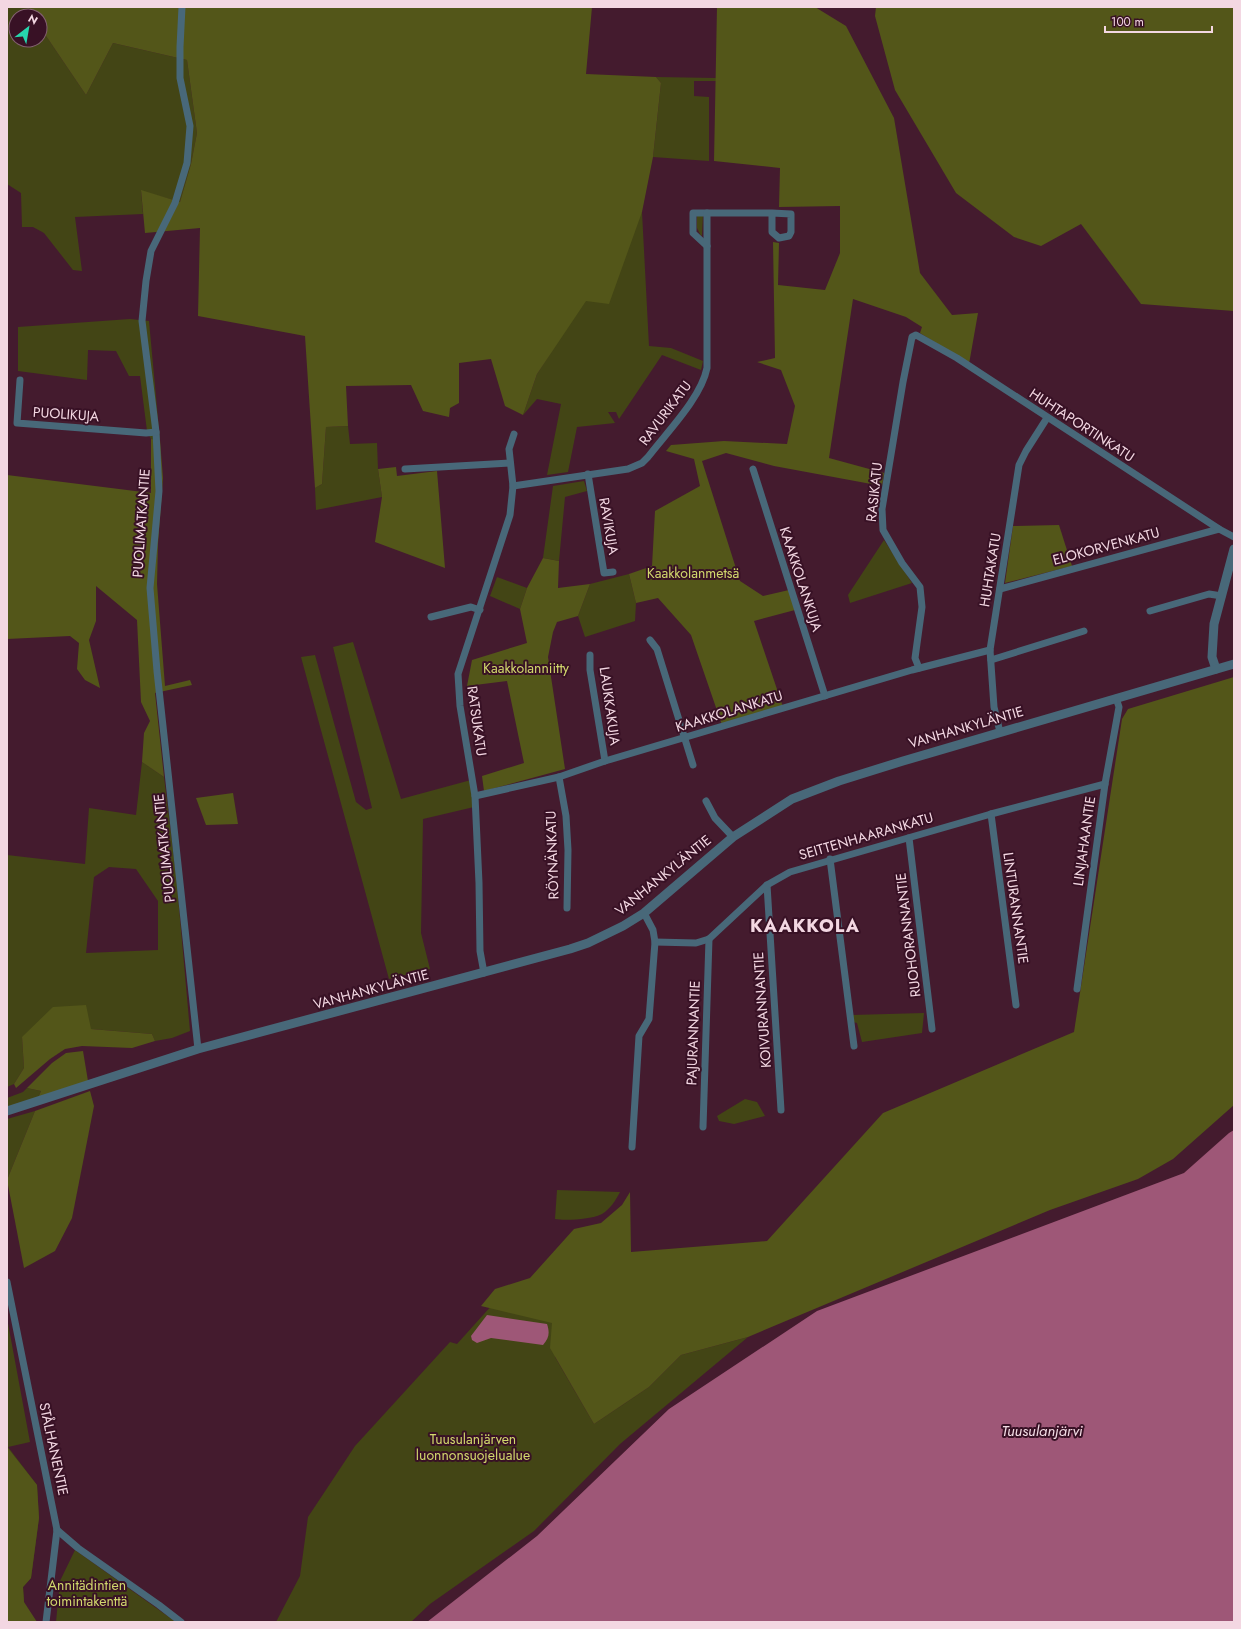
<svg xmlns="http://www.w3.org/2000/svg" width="1241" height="1629" font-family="Jost,sans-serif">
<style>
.green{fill:#434515;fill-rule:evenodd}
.forest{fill:#535619}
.water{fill:#9e5777}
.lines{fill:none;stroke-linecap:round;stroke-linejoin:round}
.minor{stroke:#486879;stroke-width:7}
.tertiary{stroke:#486879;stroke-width:9}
.labels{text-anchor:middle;stroke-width:4;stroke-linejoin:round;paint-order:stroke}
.street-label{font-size:14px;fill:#f3d7e2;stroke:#381125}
.park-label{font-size:14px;fill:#d2d96d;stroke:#381125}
.water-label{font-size:15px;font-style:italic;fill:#f3dde5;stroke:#381125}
.district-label{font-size:18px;font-weight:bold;letter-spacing:1px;fill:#f3d7e2;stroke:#381125}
</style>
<rect width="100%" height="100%" fill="#441b2e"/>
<g class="green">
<polygon points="7,7 30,7 29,11 32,16 16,16 16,40 40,40 40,27 86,95 113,43 187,60 197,133 191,164 180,202 141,191 143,214 75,217 82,271 73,270 44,233 33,227 22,227 21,193 7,184"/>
<polygon points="656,77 716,78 716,81 694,81 694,96 709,97 709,161 653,157 661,83"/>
<polygon points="642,212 649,346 671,348 703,361 701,370 662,355 619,419 616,412 608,412 615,423 577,427 568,472 547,475 561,404 537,399 523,415 537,374"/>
<polygon points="697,215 703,215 702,235 701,236 697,228"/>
<polygon points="130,319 149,321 160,440 151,439 147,431 140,376 129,376 116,351 88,350 87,380 18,371 18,327"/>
<polygon points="348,426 350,444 377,443 378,469 382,497 316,510 315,488 322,484 326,427"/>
<polygon points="584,481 587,491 565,497 559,561 543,558 553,486"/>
<polygon points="884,540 912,583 850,603 848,595"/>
<polygon points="629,574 636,603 635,621 585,637 578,616 590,584"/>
<polygon points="497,577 527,588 520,609 490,596"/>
<polygon points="353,642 401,799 471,780 474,807 423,819 421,933 430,969 389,979 301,657 315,655 356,802 366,810 372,808 333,647"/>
<path d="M142,762L164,777L176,874L190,1031L172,1038L155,1041L152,1034L91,1029L22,1037L24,1068L14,1084L7,1087V855L85,864L89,808L136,815ZM109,867L136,869L158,901V950L86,953L94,877Z"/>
<polygon points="924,1013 922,1033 862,1042 857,1023 853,1022 852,1015"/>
<polygon points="27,1088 41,1091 38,1098 7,1107 7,1098 23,1092"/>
<polygon points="745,1099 757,1102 765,1116 734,1124 719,1121 717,1116"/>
<polygon points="35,1111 7,1180 7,1119"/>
<path d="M557,1190L620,1192C616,1200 610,1209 602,1214C593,1219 566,1221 555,1219Z"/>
<polygon points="493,1304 556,1312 555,1357 594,1424 649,1387 681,1355 748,1337 620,1444 534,1531 430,1604 411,1622 276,1622 300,1576 308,1517 355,1446 450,1342 457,1344"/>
<polygon points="7,1318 30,1442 8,1447 37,1485 39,1518 31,1578 23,1587 24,1602 7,1622"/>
<polygon points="75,1550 173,1620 176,1622 56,1622 60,1581"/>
</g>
<g class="forest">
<polygon points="30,7 592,7 586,74 656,77 661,83 653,157 642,212 609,304 586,301 537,374 523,415 505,406 491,359 459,363 459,403 450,408 449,417 423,411 411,385 346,386 348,426 326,427 322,484 315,488 305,336 198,316 200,228 145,233 141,190 180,202 191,164 197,133 187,60 113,43 86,95 40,27 40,16 32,16 29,11"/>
<polygon points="717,7 815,7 846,26 894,118 920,273 952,315 978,313 969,364 920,333 922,327 906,317 853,299 829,458 884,473 882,486 774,466 726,453 702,461 740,581 763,596 789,590 795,610 754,621 783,707 722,725 691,635 658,598 636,603 629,574 652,566 655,511 700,486 694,459 666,451 671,445 724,441 787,444 795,406 781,370 757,362 775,358 773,242 779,243 778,285 825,290 840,253 840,206 779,207 780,168 714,161"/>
<polygon points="876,7 1234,7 1234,311 1141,304 1081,224 1041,246 1014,237 956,193 895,90 875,16"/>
<polygon points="151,439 160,440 163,478 158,544 157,584 165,686 190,680 192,685 155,693 164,777 142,762 144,733 150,721 141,702 137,620 96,586 96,621 89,640 100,688 85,680 77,669 79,643 70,636 7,639 7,475 151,493"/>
<polygon points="396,467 397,476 437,471 445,568 375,542 382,497 378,469"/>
<polygon points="1059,525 1072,566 1005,583 1013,526"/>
<polygon points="543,558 559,561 558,588 590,584 578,616 557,622 553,632 548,657 565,769 484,791 482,776 524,763 507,681 467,686 472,660 527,643 520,609 527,588"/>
<polygon points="1234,677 1234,1105 1173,1159 1138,1179 1050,1210 748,1337 681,1355 649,1387 594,1424 550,1348 552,1323 481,1306 495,1289 530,1278 574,1229 601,1223 622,1205 630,1192 631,1252 767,1241 883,1113 1074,1032 1122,719 1128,709"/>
<polygon points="233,793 238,824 206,825 196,798"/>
<polygon points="86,1005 91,1029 152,1034 155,1041 132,1048 82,1046 65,1049 50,1059 16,1088 14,1084 24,1068 22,1037 53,1007"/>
<polygon points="83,1051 88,1081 38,1098 41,1091 27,1088 52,1063 66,1053"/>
<polygon points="90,1091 94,1106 72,1218 55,1251 24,1268 7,1180 35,1111"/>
<polygon points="7,1447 37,1485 39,1518 31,1578 23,1587 24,1602 37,1622 7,1622"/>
</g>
<g class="water">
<polygon points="1234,1130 1234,1622 427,1622 537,1536 669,1409 817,1311 1184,1173 1229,1133"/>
<path d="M487,1315L547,1324C550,1333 549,1338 543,1345L491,1338L477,1343L472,1340L471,1336Z"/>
</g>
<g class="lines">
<g class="minor">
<polyline points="182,7 180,47 180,78 190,126 187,163 175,203 151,251 146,281 142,321 156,432 159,491 150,588 157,671 198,1049"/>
<polyline points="707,213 693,213 693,233 707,246"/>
<polyline points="20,380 17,423 146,433 156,432"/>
<polyline points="405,469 510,463"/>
<polyline points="753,469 825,696"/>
<polyline points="588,474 604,573 613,572"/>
<path d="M513,486L628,469L642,463L648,457C667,432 701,398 707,368V213H772V232L779,238L789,236L791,232V214L772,213"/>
<polyline points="1000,589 1219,529"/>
<polyline points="1150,611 1209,594 1222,596"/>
<polyline points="431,617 471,607 480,610"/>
<polyline points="650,640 657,649 693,765"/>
<polyline points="590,655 590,670 605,761"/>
<polyline points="991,660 1084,631"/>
<polyline points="919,668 915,658 922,607 920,587 902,563 883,530 882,509 903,382 912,337 916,335 957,358 1219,529 1234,537"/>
<polyline points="1000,732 994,707 990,650 1019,465 1026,451 1047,418"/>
<polyline points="559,777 566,816 568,850 567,908"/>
<polyline points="475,796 559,777 605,761 912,670 990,650"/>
<polyline points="706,801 715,818 733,837"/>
<polyline points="991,814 1016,1005"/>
<polyline points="909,838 932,1029"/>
<polyline points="830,859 854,1046"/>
<polyline points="767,885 781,1110"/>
<polyline points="655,942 696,943 709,939 767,885 790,872 991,814 1105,784"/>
<polyline points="484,973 480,951 479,883 475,796 460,706 458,674 510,515 513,486 509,449 514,434"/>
<polyline points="1077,989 1105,784 1119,707 1116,698"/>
<polyline points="703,1127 709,939"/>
<polyline points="632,1147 639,1036 649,1019 655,942 653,930 644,913"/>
<polyline points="7,1282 57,1530 46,1622"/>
<polyline points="57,1530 78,1548 159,1605 181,1622"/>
</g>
<g class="tertiary">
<polyline points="1216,669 1212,657 1214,624 1234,549"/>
<polyline points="7,1111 198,1049 570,949 588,943 623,926 644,913 733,837 792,799 839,781 903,761 1234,664"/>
</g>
</g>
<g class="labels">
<g class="street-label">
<text transform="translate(665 413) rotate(-53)" y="5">RAVURIKATU</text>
<text transform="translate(66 414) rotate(4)" y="5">PUOLIKUJA</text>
<text transform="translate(1082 425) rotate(33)" y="5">HUHTAPORTINKATU</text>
<text transform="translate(874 492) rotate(-84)" y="5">RASIKATU</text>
<text transform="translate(141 523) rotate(-86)" y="5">PUOLIMATKANTIE</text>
<text transform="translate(609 526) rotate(80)" y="5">RAVIKUJA</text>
<text transform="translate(1106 546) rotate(-15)" y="5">ELOKORVENKATU</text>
<text transform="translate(990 570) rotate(-81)" y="5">HUHTAKATU</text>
<text transform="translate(801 579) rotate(72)" y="5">KAAKKOLANKUJA</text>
<text transform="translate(610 706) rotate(82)" y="5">LAUKKAKUJA</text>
<text transform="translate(729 711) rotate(-17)" y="5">KAAKKOLANKATU</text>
<text transform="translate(477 721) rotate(82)" y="5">RATSUKATU</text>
<text transform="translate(966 727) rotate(-16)" y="5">VANHANKYLÄNTIE</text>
<text transform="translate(866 836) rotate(-16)" y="5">SEITTENHAARANKATU</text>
<text transform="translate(1084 841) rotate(-82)" y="5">LINJAHAANTIE</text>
<text transform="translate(164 848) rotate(-96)" y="5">PUOLIMATKANTIE</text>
<text transform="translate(552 855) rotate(-92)" y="5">RÖYNÄNKATU</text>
<text transform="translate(663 875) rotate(-39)" y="5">VANHANKYLÄNTIE</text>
<text transform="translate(1016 908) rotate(82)" y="5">LINTURANNANTIE</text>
<text transform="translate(908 935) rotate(-97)" y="5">RUOHORANNANTIE</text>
<text transform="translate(371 989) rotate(-15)" y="5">VANHANKYLÄNTIE</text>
<text transform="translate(762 1010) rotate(-94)" y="5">KOIVURANNANTIE</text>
<text transform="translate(693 1033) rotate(-88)" y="5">PAJURANNANTIE</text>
<text transform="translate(54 1449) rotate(78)" y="5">STÅLHANENTIE</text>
</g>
<g class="park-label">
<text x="693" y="578">Kaakkolanmetsä</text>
<text x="526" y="673">Kaakkolanniitty</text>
<text x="473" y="1444">Tuusulanjärven<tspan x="473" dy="16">luonnonsuojelualue</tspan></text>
<text x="87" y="1590">Annitädintien<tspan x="87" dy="16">toimintakenttä</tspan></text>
</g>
<g class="water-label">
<text x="1042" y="1436">Tuusulanjärvi</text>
</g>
<g class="district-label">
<text x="805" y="932">KAAKKOLA</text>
</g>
</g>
<rect width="1241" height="1629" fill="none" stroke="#f3d7e2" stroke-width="16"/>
<g transform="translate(28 28) rotate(31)"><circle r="19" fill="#381125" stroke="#836071"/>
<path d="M0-3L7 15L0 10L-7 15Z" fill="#27d5ad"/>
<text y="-6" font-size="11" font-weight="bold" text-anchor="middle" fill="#f3d7e2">N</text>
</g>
<path d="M1105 26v6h107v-6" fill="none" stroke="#f3d7e2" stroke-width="2"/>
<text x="1111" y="26" font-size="12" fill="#f3d7e2" stroke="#381125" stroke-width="3" paint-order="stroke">100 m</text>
</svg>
